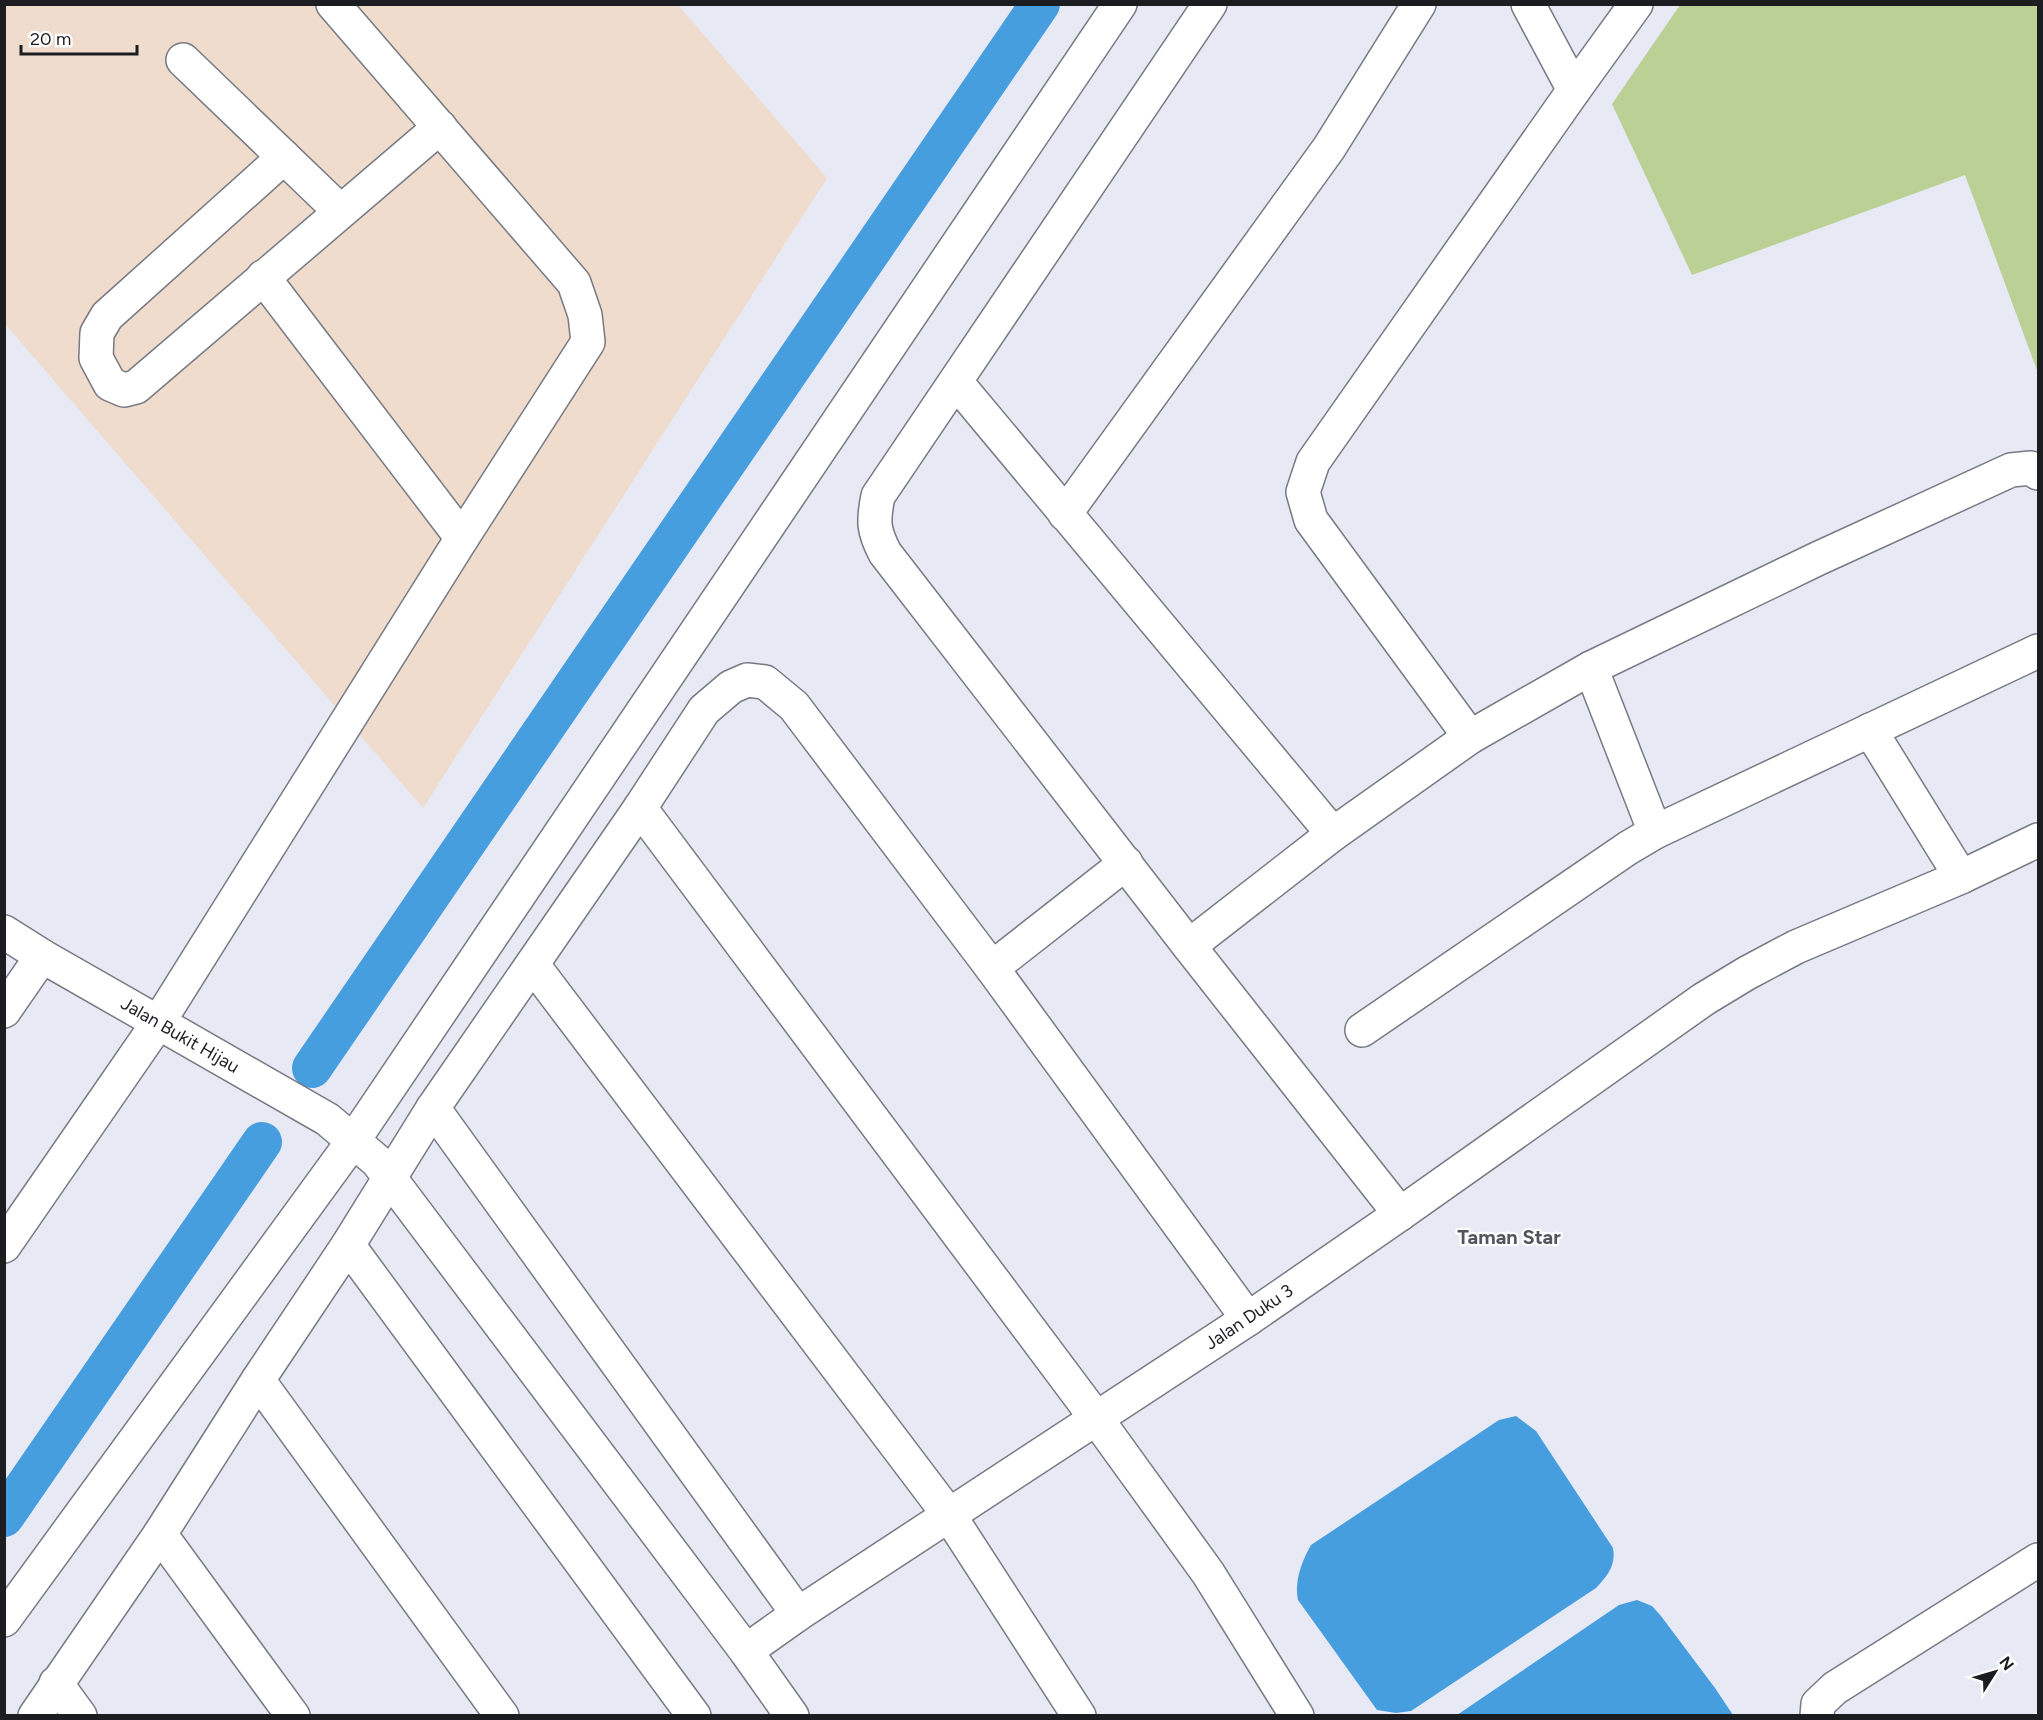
<svg xmlns="http://www.w3.org/2000/svg" width="2043" height="1720" font-family="Figtree,sans-serif">
<style>
.education{fill:#efdccc}
.green{fill:#bbd094}
.water{fill:#479ede}
.lines{fill:none;stroke-linecap:round;stroke-linejoin:round}
.canal{stroke:#479ede;stroke-width:40}
.minor-casing{stroke:#777983;stroke-width:36}
.minor{stroke:#fff;stroke-width:33}
.labels{text-anchor:middle;stroke-width:4.5;stroke-linejoin:round;paint-order:stroke}
.street-label{font-size:18px;fill:#1c1d21;stroke:#fff}
.neighbourhood-label{font-size:20px;font-weight:bold;fill:#53555e;stroke:#fff}
</style>
<rect width="100%" height="100%" fill="#e7e9f5"/>
<polygon class="education" points="4,5 678,5 827,178 423,808 5,324"/>
<polygon class="green" points="1680,5 2038,5 2038,373 1965,175 1692,275 1612,104"/>
<g class="water">
<path d="M1516,1416L1536,1431L1613,1548C1616,1565 1608,1575 1596,1588L1411,1711L1396,1713L1377,1710L1298,1600C1294,1581 1302,1561 1311,1545L1499,1420Z"/>
<polygon points="1637,1600 1652,1606 1661,1616 1715,1688 1733,1715 1457,1715 1619,1605"/>
</g>
<g class="lines">
<g class="canal">
<polyline points="312,1068 1040,4"/>
<polyline points="4,1517 262,1142"/>
</g>
<g class="minor-casing">
<g id="minor">
<path d="M1210,4L878,496C873,521 873,530 885,553L1189,946L1400,1214"/>
<polyline points="1528,4 1574,90"/>
<polyline points="183,60 340,211"/>
<polyline points="284,157 107,316 97,333 96,358 110,384 124,390 136,387 440,127"/>
<polyline points="263,277 462,538"/>
<polyline points="956,382 1333,834"/>
<polyline points="1065,514 1329,148 1419,4"/>
<polyline points="1591,668 1655,832"/>
<polyline points="1870,730 1961,877"/>
<polyline points="1470,737 1311,520 1303,492 1313,462 1574,90 1636,4"/>
<polyline points="640,808 1096,1418 1208,1573 1297,1716"/>
<polyline points="4,932 42,956 327,1119 377,1161 746,1651 792,1716"/>
<polyline points="1189,946 1333,834 1470,737 1591,668 1817,559 2011,470 2031,468 2038,473"/>
<polyline points="533,965 949,1515 1079,1716"/>
<polyline points="992,968 1126,863"/>
<polyline points="4,1011 42,956"/>
<polyline points="1362,1030 1628,848 1655,832 2038,651"/>
<polyline points="433,1108 798,1614"/>
<polyline points="348,1245 694,1716"/>
<polyline points="4,1246 158,1023 462,538 588,342 585,315 574,283 333,4"/>
<polyline points="258,1380 502,1716"/>
<polyline points="160,1534 293,1716"/>
<polyline points="4,1620 353,1141 1120,4"/>
<polyline points="746,1651 798,1614 1248,1319 1400,1214 1704,999 1747,973 1796,947 1961,877 2038,840"/>
<polyline points="56,1683 80,1716"/>
<polyline points="35,1716 160,1534 258,1380 348,1245 433,1108 640,808 704,710 731,687 747,680 765,682 794,706 992,968 1248,1319"/>
<polyline points="1817,1716 1818,1704 1835,1688 2038,1560"/>
</g>
</g>
<use href="#minor" class="minor"/>
</g>
<g class="labels">
<g class="street-label">
<text transform="translate(180 1035) rotate(30)" y="6">Jalan Bukit Hijau</text>
<text transform="translate(1249 1317) rotate(-34)" y="6">Jalan Duku 3</text>
</g>
<g class="neighbourhood-label">
<text x="1509" y="1244">Taman Star</text>
</g>
</g>
<rect width="2043" height="1720" fill="none" stroke="#1c1d21" stroke-width="12"/>
<g transform="translate(1995 1672) rotate(53)" stroke="#ffffff" stroke-width="4.5" paint-order="stroke">
<path d="M0-4.5L10 22L0 15L-10 22Z" fill="#1c1d21"/>
<text y="-9" font-size="16" font-weight="bold" text-anchor="middle" fill="#1c1d21">N</text>
</g>
<path d="M21 45v9h116v-9" fill="none" stroke="#1c1d21" stroke-width="3"/>
<text x="30" y="45" font-size="18" fill="#1c1d21" stroke="#ffffff" stroke-width="4.5" paint-order="stroke">20 m</text>
</svg>
